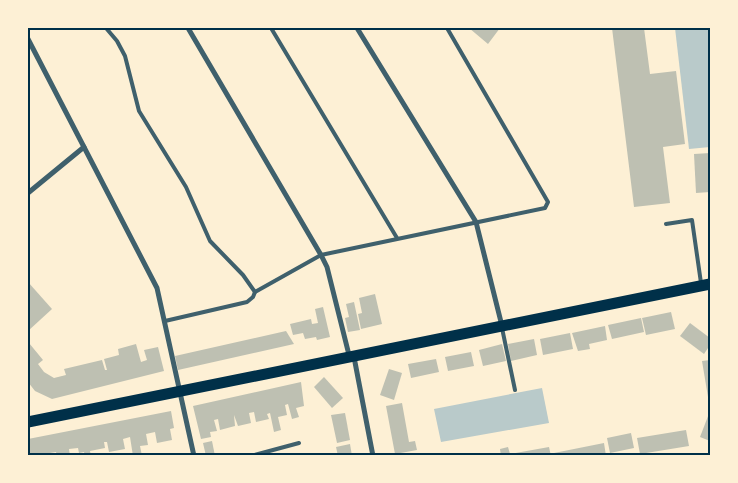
<svg xmlns="http://www.w3.org/2000/svg" width="738" height="483" font-family="'Varela Round',sans-serif">
<style>
.green{fill:#b9caca}
.building{fill:#bec0b2}
.lines{fill:none;stroke-linecap:round;stroke-linejoin:round}
.service{stroke:#3f606c;stroke-width:4}
.minor{stroke:#3f606c;stroke-width:5}
.primary{stroke:#003049;stroke-width:11}
.neatline{fill:none;stroke:#003049;stroke-width:2}
</style>
<rect width="100%" height="100%" fill="#fdf0d5"/>
<g class="green">
<polygon points="675,28 710,28 710,147 689,149"/>
<polygon points="542,388 549,423 441,442 434,409"/>
</g>
<g class="building">
<polygon points="469,28 500,28 488,44"/>
<polygon points="612,28 644,28 650,74 676,71 685,144 663,147 670,203 634,207"/>
<polygon points="710,153 710,192 696,193 694,154"/>
<polygon points="28,282 52,309 28,331"/>
<polygon points="375,294 382,324 361,329 358,314 362,313 359,298"/>
<polygon points="354,302 360,330 348,332 345,318 349,317 346,304"/>
<polygon points="323,307 330,337 317,340 316,337 305,339 303,333 293,335 290,324 311,319 312,324 318,323 315,309"/>
<polygon points="671,312 675,329 646,335 642,318"/>
<polygon points="641,318 644,332 612,339 608,325"/>
<polygon points="690,323 710,338 710,345 704,354 680,336"/>
<polygon points="605,326 607,340 589,344 590,349 578,351 572,333"/>
<polygon points="286,331 294,344 178,370 175,356"/>
<polygon points="570,333 573,349 543,355 540,339"/>
<polygon points="534,339 537,355 511,361 508,344"/>
<polygon points="29,343 43,360 38,364 44,372 54,378 66,375 64,369 102,360 105,370 107,370 104,359 119,355 118,349 136,344 141,362 147,360 144,350 158,347 164,371 52,399 35,391 28,382"/>
<polygon points="502,344 506,361 483,366 479,350"/>
<polygon points="471,352 474,366 448,371 445,357"/>
<polygon points="436,359 439,372 411,378 408,364"/>
<polygon points="710,360 710,403 709,403 702,361"/>
<polygon points="389,369 402,373 394,400 380,395"/>
<polygon points="324,377 343,398 332,408 314,387"/>
<polygon points="301,382 304,406 296,408 299,417 292,419 288,404 285,405 287,415 278,417 281,430 274,432 270,413 267,414 269,419 256,422 254,412 249,413 251,423 238,426 234,415 235,426 220,430 218,419 214,420 217,431 210,432 211,437 201,439 193,406"/>
<polygon points="402,403 409,442 415,441 417,450 395,454 386,406"/>
<polygon points="171,411 174,428 170,429 172,440 157,443 155,432 146,434 148,445 140,446 142,456 133,456 130,437 123,439 125,449 109,452 107,442 104,442 105,448 90,451 91,456 85,456 84,452 79,453 78,448 69,449 70,456 57,456 56,452 50,453 50,456 28,456 28,439"/>
<polygon points="710,411 710,441 700,437"/>
<polygon points="345,413 350,440 337,443 331,415"/>
<polygon points="686,430 689,446 640,454 637,438"/>
<polygon points="631,433 634,448 610,453 607,438"/>
<polygon points="212,441 215,456 206,456 203,443"/>
<polygon points="604,443 606,456 555,456 554,453"/>
<polygon points="350,444 352,456 338,456 336,447"/>
<polygon points="508,447 510,454 549,447 551,456 501,456 500,449"/>
</g>
<g class="lines">
<g class="service">
<polyline points="106,28 117,41 125,56 139,111 186,187 210,241 243,275 255,292"/>
<polyline points="271,28 397,238"/>
<polyline points="666,224 692,220 701,283"/>
<polyline points="165,321 247,302 253,297 255,292 321,255 545,208 548,202 447,28"/>
<polyline points="502,328 515,390"/>
<polyline points="251,456 299,443"/>
</g>
<g class="minor">
<polyline points="188,28 321,255 327,267 349,355"/>
<polyline points="357,28 476,222 502,326"/>
<polyline points="28,39 157,288 194,456"/>
<polyline points="28,193 84,147"/>
<polyline points="354,357 373,456"/>
</g>
<polyline class="primary" points="28,422 710,284"/>
</g>
<rect width="738" height="483" fill="none" stroke="#fdf0d5" stroke-width="58"/>
<rect x="29" y="29" width="680" height="425" class="neatline"/>
</svg>
